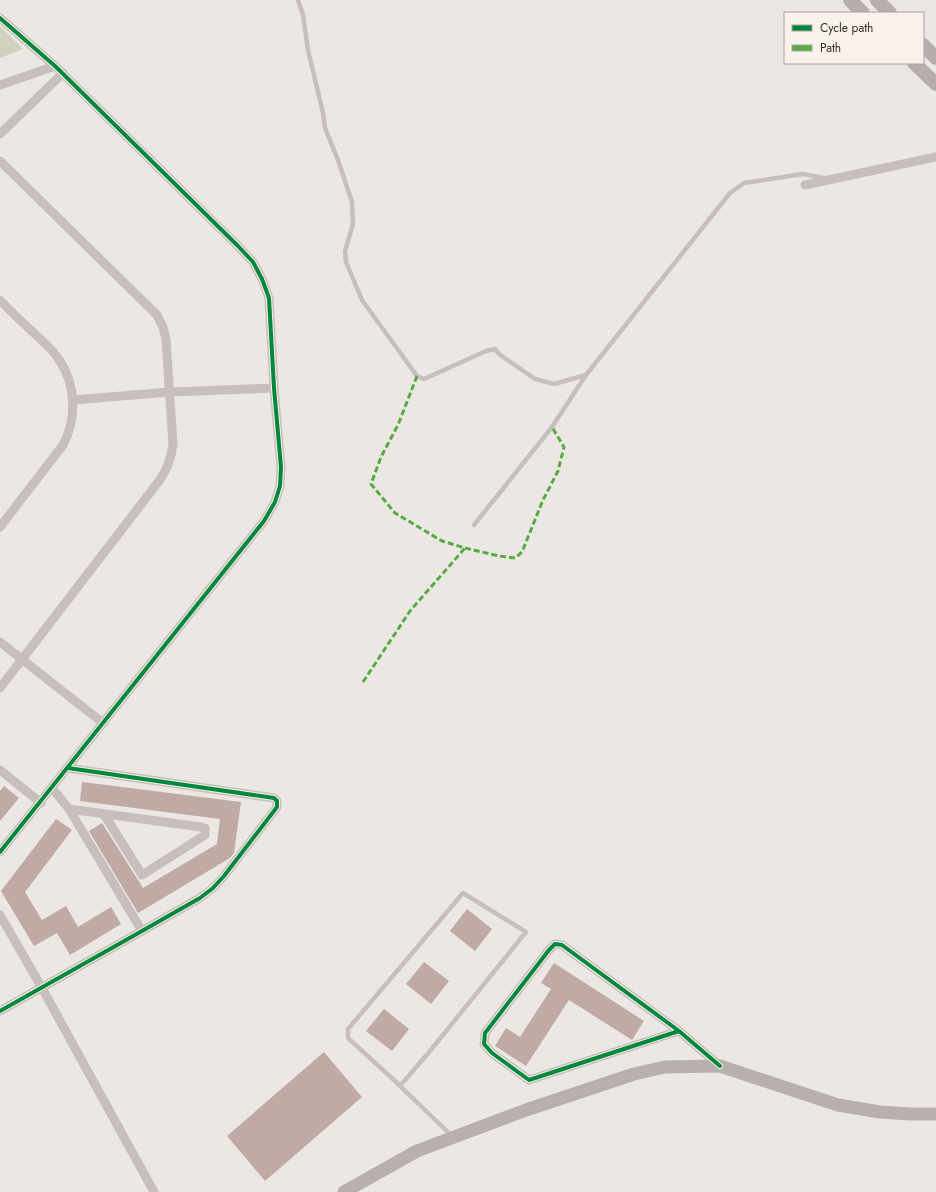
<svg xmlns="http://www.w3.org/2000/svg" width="936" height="1192" font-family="Jost,sans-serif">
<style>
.green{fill:#d0d1be}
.building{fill:#bfaaa6}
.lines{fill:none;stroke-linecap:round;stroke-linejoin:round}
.service{stroke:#c6bfbb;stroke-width:4.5}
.minor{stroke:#c6bfbb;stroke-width:9}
.secondary{stroke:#b7b0ac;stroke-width:13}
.primary{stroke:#b5aeaa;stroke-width:14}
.quiet{stroke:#55ab44;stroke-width:3;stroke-dasharray:6 3;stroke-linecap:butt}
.cycleway-casing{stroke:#f9f1eb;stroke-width:6}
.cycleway{stroke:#00873e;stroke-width:4}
</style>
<rect width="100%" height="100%" fill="#ede7e3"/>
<polygon class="green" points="0,26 23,49 0,58"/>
<g class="building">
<polygon points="82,782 241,802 234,853 230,858 138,913 89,831 102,823 143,888 217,844 220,819 80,801"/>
<polygon points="4,786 19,798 0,821 0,791"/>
<polygon points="56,819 72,830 25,892 42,920 66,906 78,927 111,907 121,924 70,955 57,933 34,946 1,891"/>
<polygon points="467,909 492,929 475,951 450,931"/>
<polygon points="424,962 449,981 431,1004 406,984"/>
<polygon points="554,963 644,1021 632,1040 569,1000 526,1066 495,1046 506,1028 520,1037 551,989 541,983"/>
<polygon points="384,1009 409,1029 392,1051 366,1031"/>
<polygon points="324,1052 362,1097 265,1181 227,1136"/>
</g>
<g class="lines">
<g class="service">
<polyline points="298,0 303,15 308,50 323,113 325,128 338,160 352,202 353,224 345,251 346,262 362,300 417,376 424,379 486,351 495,349 499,354 535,379 554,384 586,375 730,193 744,183 803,174 824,178"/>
<polyline points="474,525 552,427 586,375"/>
<polyline points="400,1086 430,1051 526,932 463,893 348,1029 348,1038 395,1081 400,1086 452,1136"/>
</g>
<g class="minor">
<polyline points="0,18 55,66 238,246 253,262 262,279 269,298 274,388 281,467 280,486 275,502 264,521 0,852"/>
<polyline points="0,85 55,66"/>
<polyline points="0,134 63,73"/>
<path d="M0,161L157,315L163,327L166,339L173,445C171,459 167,470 159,481L0,688"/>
<polyline points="805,185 936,157"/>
<path d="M0,300C11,312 23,323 35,334C44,342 53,350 60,361C76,386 77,419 63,445L0,527"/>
<polyline points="73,400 170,392 274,388"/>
<polyline points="0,642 103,723"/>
<polyline points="0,770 41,803"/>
<polyline points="52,788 69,809 142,931"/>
<polyline points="69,809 201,827 205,828 205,835 142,875 104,814"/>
<polyline points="0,915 42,988 154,1192"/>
<polyline points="0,1011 142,931 200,898 213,888 224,876 277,807 277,801 274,798 68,768"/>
<polyline points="679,1031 529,1080 492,1053 484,1044 485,1033 549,950 555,944 562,945 679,1031 720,1066"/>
</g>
<polyline class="secondary" points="344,1192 417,1151 526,1110 634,1074 665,1067 720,1066 838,1105 880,1112 910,1114 936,1114"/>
<g class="primary">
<polyline points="850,0 863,13"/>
<polyline points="877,0 890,13"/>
<polyline points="923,45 936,58"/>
<polyline points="914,63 936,84"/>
</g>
<g class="quiet">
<polyline points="417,376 398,425 381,457 371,484 395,513 442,541 465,548 499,556 515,558 522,552 543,500 558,471 564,447 552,427"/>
<polyline points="363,682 410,611 465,548"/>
</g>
<g class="cycleway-casing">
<g id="cycleway">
<polyline points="0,18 55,66 238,246 253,262 262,279 269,298 274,388 281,467 280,486 275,502 264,521 0,852"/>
<polyline points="0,1011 142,931 200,898 213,888 224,876 277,807 277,801 274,798 68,768"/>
<polyline points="679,1031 529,1080 492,1053 484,1044 485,1033 549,950 555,944 562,945 679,1031 720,1066"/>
</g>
</g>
<use href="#cycleway" class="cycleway"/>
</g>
<rect x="784" y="12" width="140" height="52" fill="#f9f1eb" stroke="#aba29e"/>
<rect x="792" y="25" width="20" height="6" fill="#00873e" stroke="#aba29e"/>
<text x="820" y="32" font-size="12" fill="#362c2a">Cycle path</text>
<rect x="792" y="45" width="20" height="6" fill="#55ab44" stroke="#aba29e"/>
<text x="820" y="52" font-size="12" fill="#362c2a">Path</text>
</svg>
